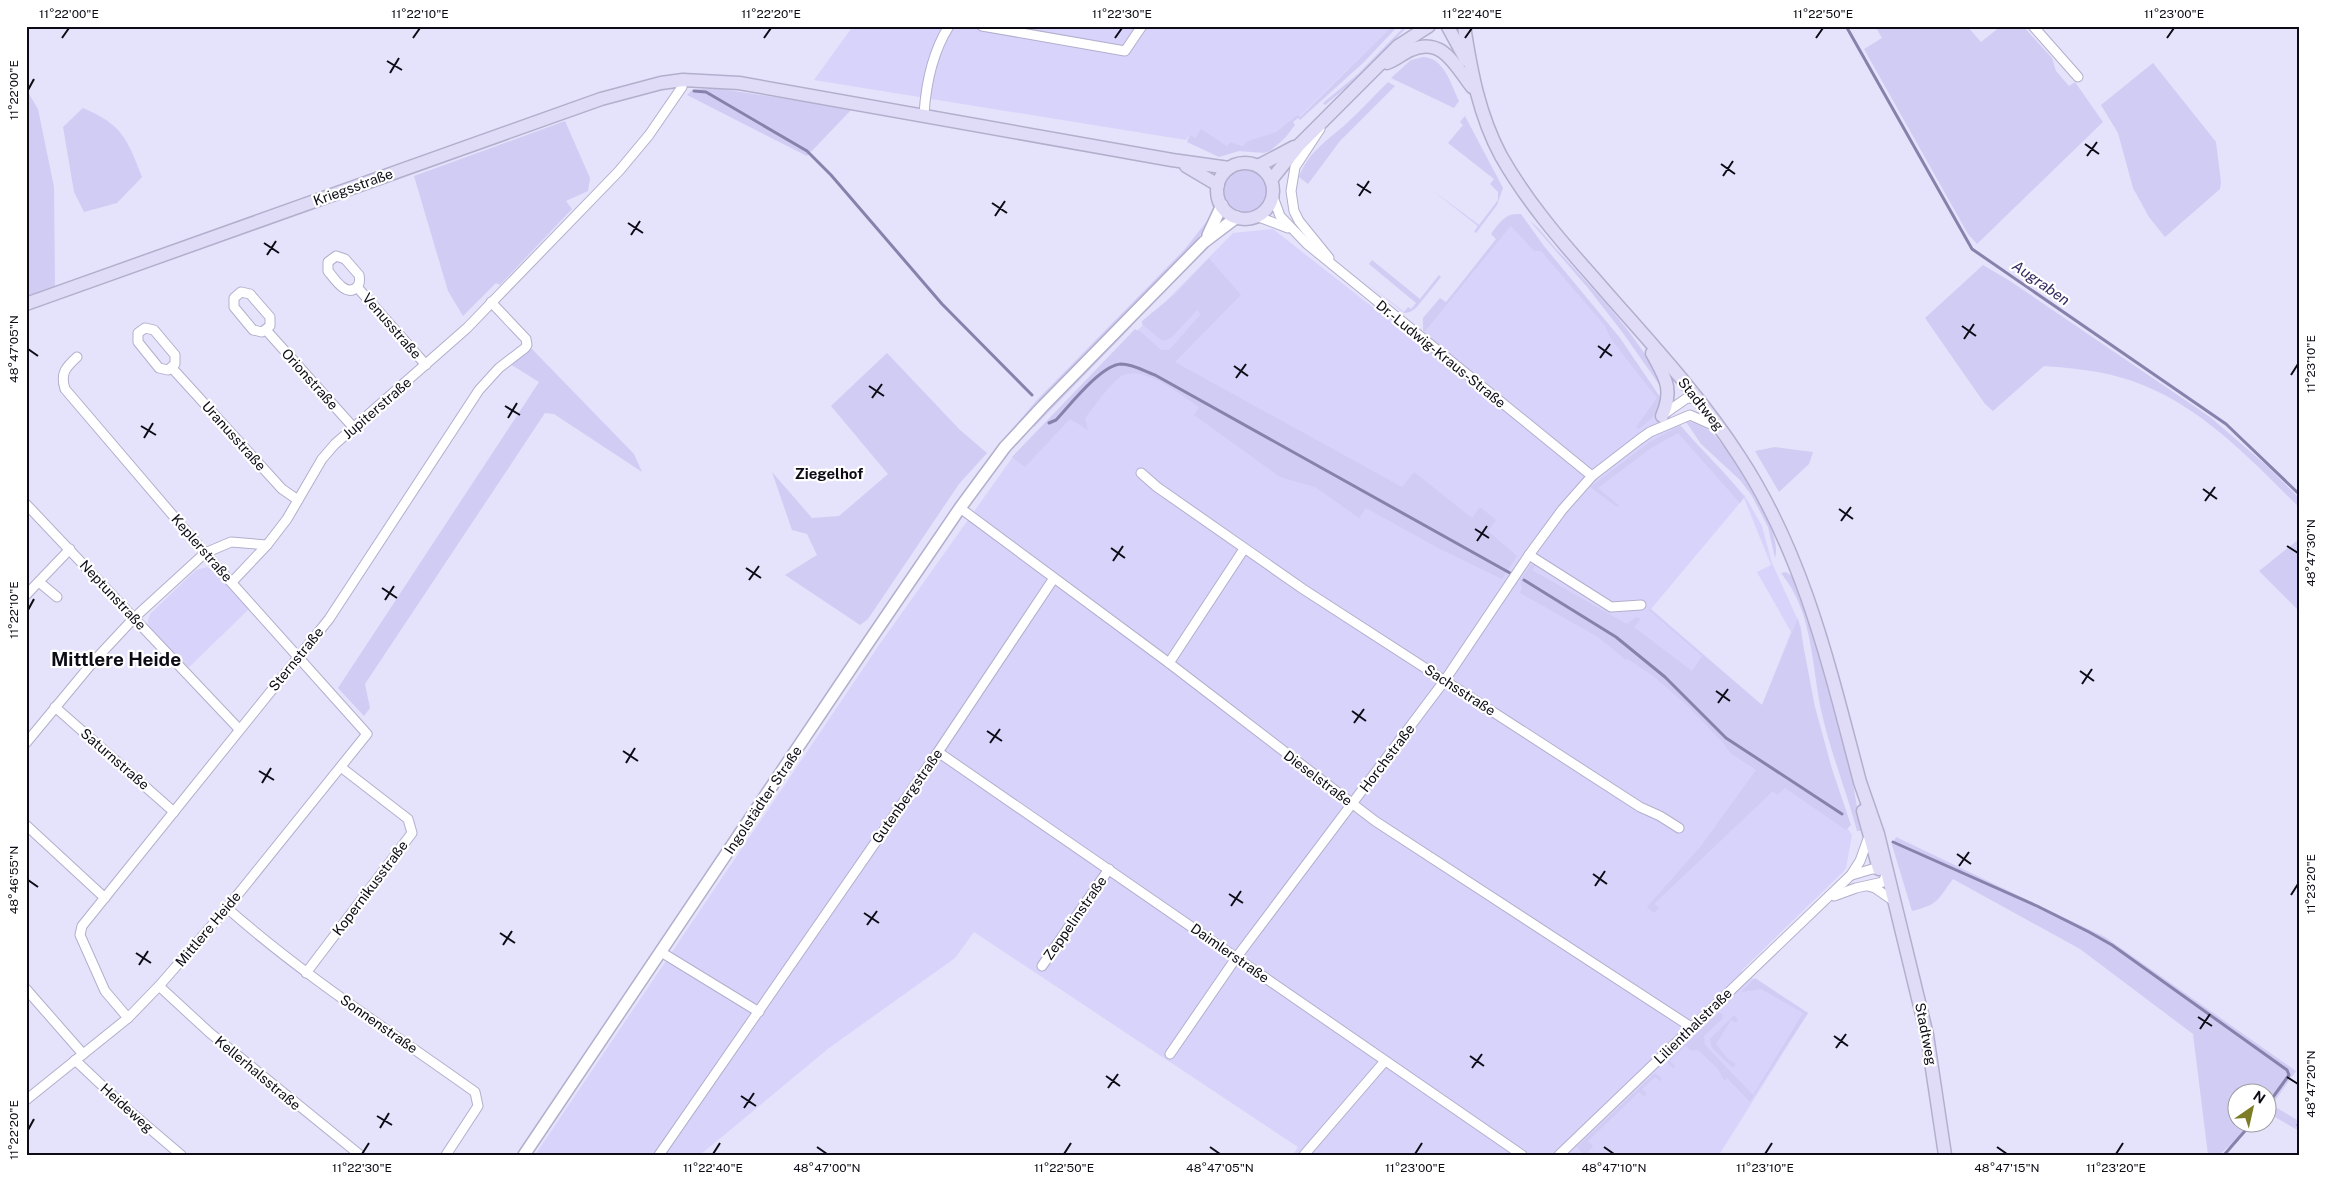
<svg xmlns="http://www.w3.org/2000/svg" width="2325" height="1181" font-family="'Public Sans',sans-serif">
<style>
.built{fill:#d8d3fa;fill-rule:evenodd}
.green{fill:#d1ccf4}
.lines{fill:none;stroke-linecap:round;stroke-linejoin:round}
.stream{stroke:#8781ac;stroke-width:3}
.minor-casing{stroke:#b2afcd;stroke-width:11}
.tertiary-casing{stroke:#b2afcd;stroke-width:14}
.secondary-casing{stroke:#b2afcd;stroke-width:15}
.minor{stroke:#fff;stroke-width:9}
.tertiary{stroke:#fff;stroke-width:11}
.secondary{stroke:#e0dbf7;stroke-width:12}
.ticks{fill:none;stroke:#0d0b15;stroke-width:2}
.labels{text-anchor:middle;stroke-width:4.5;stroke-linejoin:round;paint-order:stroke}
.street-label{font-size:14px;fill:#0d0b15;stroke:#fff}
.water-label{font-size:15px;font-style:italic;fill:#352960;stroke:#fff}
.neighbourhood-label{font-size:15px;font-weight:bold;fill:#0d0b15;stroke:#fff}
.district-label{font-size:19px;font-weight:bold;fill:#0d0b15;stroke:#fff}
.neatline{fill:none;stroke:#0d0b15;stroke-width:2}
.ticks-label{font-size:12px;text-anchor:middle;fill:#0d0b15}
</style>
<rect width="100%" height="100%" fill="#e5e2fb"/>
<g class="built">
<polygon points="853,26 1392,26 1299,117 1297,115 1276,132 1247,141 1243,146 1230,142 1227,146 1201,130 1195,138 1190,134 1186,140 814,80"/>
<path d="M1511,226L1526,228L1617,335L1654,388L1662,407L1745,496L1762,526L1772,563L1801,627L1811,709L1848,829L1852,835L1846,868L1842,873L1741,971L1808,1013L1719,1155H1293L1298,1147L974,932L955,958L829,1048L700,1155H535L877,648L1012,458L1233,233L1273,229L1417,342ZM1744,498L1771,565L1757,572L1791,632L1762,705L1651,609Z"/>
<polygon points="207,567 216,572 249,609 187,669 149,629 148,621 150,614 196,570"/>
</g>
<g class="green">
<polygon points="1392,26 1398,26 1364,62 1300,120 1298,118 1293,122 1295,125 1285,138 1270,151 1264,153 1239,151 1219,157 1187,142 1190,134 1195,138 1201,129 1227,146 1230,142 1243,146 1247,141 1276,132 1297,115 1300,117"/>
<polygon points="1405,26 1408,26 1360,76 1325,105 1323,103 1358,74"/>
<polygon points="1875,26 1967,26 1981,42 2001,26 2023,26 2052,58 2056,71 2069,86 2075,82 2103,122 1977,244 1968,234 1864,49 1882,38"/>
<path d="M1423,57C1445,58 1451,85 1459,101L1454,108L1391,78L1411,60Z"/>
<polygon points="2153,63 2216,142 2221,182 2220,189 2165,237 2149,217 2133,188 2118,133 2101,105"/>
<path d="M1388,82L1395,86L1340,141L1308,184L1299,177C1308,152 1328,140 1347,123C1361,110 1375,95 1388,82Z"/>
<polygon points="714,88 852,109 807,156 687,95 692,90"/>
<polygon points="26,89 38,109 54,187 55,287 26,298"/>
<path d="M83,108C123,125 127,139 142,177L117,203L84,212L74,192L63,127Z"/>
<polygon points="1465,116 1503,188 1497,205 1476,233 1474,232 1478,226 1432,190 1479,225 1498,200 1498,192 1490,184 1494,179 1448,143 1463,125 1460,122"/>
<polygon points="565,121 590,178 588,191 566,201 572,209 500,285 496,283 463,316 448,291 414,176"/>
<circle cx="1246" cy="191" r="23"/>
<path d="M1517,214H1521L1544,246L1620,338L1662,400L1652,418L1639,429L1636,427L1657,398L1611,339L1605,326L1541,251H1534L1511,226L1425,332L1423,331V318L1440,298L1446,302L1496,239L1491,234C1498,225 1504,214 1517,214Z"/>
<polygon points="1210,217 1213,218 1197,240 1037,402 997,451 995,449 1036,401 1185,249"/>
<path d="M1530,221C1541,229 1549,242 1559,252C1591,287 1649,346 1663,390L1623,333L1588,288Z"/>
<path d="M1209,258L1241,295L1175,362L1402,487L1414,472L1472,518L1480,507L1496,520L1488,531L1517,556L1502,579L1440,549L1366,508L1359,518L1315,487L1280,477L1194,415L1199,407C1181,395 1141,362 1120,377C1107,387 1095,406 1085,418L1088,430L1070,419L1025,467L1012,457L1135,329L1141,332L1161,350H1169L1201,314L1197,310L1172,337L1164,341L1161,340L1142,324V321L1175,294Z"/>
<polygon points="1372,260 1420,299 1439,275 1441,277 1416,308 1410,312 1404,313 1364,281 1404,312 1408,307 1411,309 1416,303 1369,264"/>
<path d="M1983,265L2010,281L2210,417L2267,466L2299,498V507C2246,455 2193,397 2119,377C2095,370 2069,368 2044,366L1993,411L1985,404L1925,318Z"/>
<polygon points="1128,326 1132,326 1034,427 1032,425"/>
<polygon points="530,347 634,454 642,472 554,414 545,413 365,684 370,708 364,716 338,688 539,382 510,364"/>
<polygon points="887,353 959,429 987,453 959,484 868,619 860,625 785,575 817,555 807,534 792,530 772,472 812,518 839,516 888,474 831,406"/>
<path d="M1688,421C1698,424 1708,428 1715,436C1734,456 1784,531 1775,558L1768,527L1752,496L1740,480L1701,444L1686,422Z"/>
<path d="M1680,425C1701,450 1725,471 1744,497L1740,503L1678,433L1651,448L1598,488L1622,508L1619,505L1617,507L1590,487L1650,442Z"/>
<polygon points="1775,447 1813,452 1809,464 1779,492 1755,451"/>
<polygon points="2299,539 2299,611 2259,571"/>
<polygon points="1536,564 1532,570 1627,624 1636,617 1641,619 1634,627 1692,671 1702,656 1649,610 1650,609 1762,705 1798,618 1815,707 1832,769 1851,825 1846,830 1785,788 1777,795 1773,791 1654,904 1659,908 1654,913 1647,907 1701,846 1756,770 1730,753 1724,744 1688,706 1653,676 1628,659 1626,660 1598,637 1520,593 1522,588 1520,580 1531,565"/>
<path d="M1786,572L1793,577L1813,636L1835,711L1853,783L1861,831H1857C1847,792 1831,754 1822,714C1811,666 1814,613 1781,573Z"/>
<path d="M1896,837L2105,937L2296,1071L2272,1105L2299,1121V1131L2268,1113V1094H2238V1124H2254L2219,1155H2208L2193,1034L2080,949L1953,879C1937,900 1940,904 1912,911L1892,845Z"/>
<polygon points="1755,978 1808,1013 1750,1102 1727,1078 1724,1081 1718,1069 1698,1050 1691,1051 1686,1046 1670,1061 1675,1066 1673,1068 1667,1062 1718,1013 1721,1013 1723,1015 1722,1019 1704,1036 1705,1045 1753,1095 1803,1013 1761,989 1741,992"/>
<polygon points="1734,1015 1738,1020 1736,1023 1731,1020 1716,1044 1728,1059 1736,1064 1733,1068 1712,1048 1710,1039"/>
<polygon points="1655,1073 1662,1079 1660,1081 1655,1077 1642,1089 1647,1094 1644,1096 1639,1092 1588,1141 1593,1146 1588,1152 1590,1155 1584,1155 1577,1147"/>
</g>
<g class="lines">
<g class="stream">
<polyline points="1846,26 1972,249 2226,424 2299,494"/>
<polyline points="694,91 706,92 807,151 831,175 942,304 1032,395"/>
<path d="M1049,423L1056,420C1070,405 1101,365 1121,364C1133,364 1144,371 1155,375L1510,573"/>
<polyline points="1524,580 1616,637 1665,677 1726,738 1842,814"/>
<polyline points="1893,842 2037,906 2089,932 2112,945 2287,1070 2289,1075 2268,1104"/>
<polyline points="2298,1125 2299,1125"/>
<polyline points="2224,1155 2251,1124"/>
</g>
<g class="minor-casing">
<g id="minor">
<polyline points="982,26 1125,51 1142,26"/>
<polyline points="2033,26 2078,77"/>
<path d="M924,114C926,83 932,53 949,26"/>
<polyline points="1320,129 1295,167 1291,191 1294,211 1299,221 1329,258"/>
<polyline points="1273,197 1280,216 1307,244 1592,476"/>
<polyline points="1256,216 1288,228"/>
<path d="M336,256L345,259L359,275C360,280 360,284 357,287C346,298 334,278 328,271V262Z"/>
<polyline points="357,287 426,365"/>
<polygon points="241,292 250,294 270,317 270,326 262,332 253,330 234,307 234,298"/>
<polygon points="145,328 154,330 175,355 175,364 168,370 159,368 138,342 138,333"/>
<polyline points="266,330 354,428"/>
<polyline points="172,368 282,489 298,500"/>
<polyline points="1664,414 1687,398 1698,399"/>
<polyline points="1141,473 1157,487 1303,589 1640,807 1660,816 1679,828"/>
<polyline points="26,504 239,729"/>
<polyline points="960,508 1169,663 1375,821 1691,1027"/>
<polyline points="1529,555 1611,607 1641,605"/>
<polyline points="39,582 57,597"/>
<polyline points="232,582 267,545"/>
<polyline points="26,595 70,549"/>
<polyline points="1169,663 1244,549"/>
<polyline points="55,707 174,812"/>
<polyline points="26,743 93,662 134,618 205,553 231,542 267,545 287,519 322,459 335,444 467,328 619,171 649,135 682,87 683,80"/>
<polyline points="938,752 1522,1155"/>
<polyline points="26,825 105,898"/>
<polyline points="1852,875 1872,869 1882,869"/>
<polyline points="1868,886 1875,888 1891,899"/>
<polyline points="1834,896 1856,888 1883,882 1887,873"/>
<path d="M227,908C304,976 391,1032 475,1092L478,1106L446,1155"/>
<polyline points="661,952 759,1012"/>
<polyline points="1042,966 1109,869"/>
<polyline points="306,973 412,833 408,819 342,768"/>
<polyline points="159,986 210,1033 360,1155"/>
<polyline points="26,989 83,1054"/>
<polyline points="128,1018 105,991 80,935 82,926 329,619 479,390 499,368 525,348 527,345 526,339 491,302"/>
<polyline points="1170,1054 1236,958 1445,680 1529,555 1562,510 1592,476 1640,439 1650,432 1690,415 1717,427"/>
<polyline points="75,1060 127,1109 181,1155"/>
<path d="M26,1100L128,1018L159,986L227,908L367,734L205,553L65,389C60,373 66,367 77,357"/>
<polyline points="659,1155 938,752 1054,578"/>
<polyline points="1304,1155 1385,1061"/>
<polyline points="1559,1155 1851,875 1860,861 1869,836"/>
</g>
</g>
<g class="tertiary-casing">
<g id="tertiary">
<polyline points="1208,235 1222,205"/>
<polyline points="524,1155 868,643 960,508 1005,447 1043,406 1204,242 1237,217"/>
</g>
</g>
<g class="secondary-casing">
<g id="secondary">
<path d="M1464,26C1471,71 1479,115 1501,156C1526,200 1559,239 1593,277C1643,335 1697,391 1739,456C1804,554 1830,669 1860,782L1878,834L1927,1035L1945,1155"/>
<polyline points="1448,27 1466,60"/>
<path d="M1387,63C1396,60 1403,53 1411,50C1443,36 1456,67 1472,87"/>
<circle cx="1245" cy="191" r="28"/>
<polyline points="1186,166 1218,185"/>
<polyline points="1258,166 1294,147"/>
<polyline points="1271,180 1299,145 1398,46 1429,26"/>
<polyline points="26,304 601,99 661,83 683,80 739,83 1172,160 1229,168"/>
<path d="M1652,353C1665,378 1674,388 1662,416"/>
<polyline points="1863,811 1879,869"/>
</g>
</g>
<use href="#minor" class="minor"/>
<use href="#tertiary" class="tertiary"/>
<use href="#secondary" class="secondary"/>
</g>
<path class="ticks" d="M62,38L69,28M413,38L420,28M764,38L771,28M1115,38L1122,28M1465,38L1472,28M1816,38L1823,28M2167,38L2174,28M387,61L402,70M390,73L399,58M28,90L34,79M2085,144L2099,154M2087,156L2097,142M1721,164L1735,174M1723,176L1733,161M1357,184L1371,193M1359,196L1369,181M992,203L1007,213M995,216L1005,201M628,223L643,233M631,235L640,221M264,243L279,253M267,255L276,241M1962,326L1976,336M1964,339L1974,324M1598,346L1612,356M28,349L38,356M1600,358L1610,344M1234,366L1248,376M2291,375L2298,364M1236,378L1246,364M869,386L884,396M872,398L882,384M505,406L520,415M508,418L517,403M141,426L156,435M144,438L153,423M2203,489L2217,499M2205,501L2215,487M1839,509L1853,519M1841,521L1851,507M1475,529L1489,538M1477,541L1487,526M2287,546L2298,553M1111,548L1125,558M1113,561L1123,546M746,568L761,578M749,580L759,566M382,588L397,598M385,600L394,586M28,610L34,599M2080,671L2094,681M2082,684L2092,669M1716,691L1730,701M1718,703L1728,689M1352,711L1366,721M1354,723L1364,709M987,731L1002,741M990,743L1000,729M623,751L638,761M626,763L635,748M259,771L274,780M262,783L271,768M1957,854L1971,864M1959,866L1969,852M1593,874L1607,884M28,880L38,887M1595,886L1605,871M1229,894L1243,903M2291,895L2298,884M1231,906L1241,891M864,913L879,923M867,925L877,911M500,933L515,943M503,945L512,931M136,953L151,963M139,965L148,951M2198,1017L2212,1026M2200,1029L2210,1014M1834,1036L1848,1046M1836,1048L1846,1034M1470,1056L1484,1066M1472,1068L1482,1054M1106,1076L1120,1086M2287,1077L2298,1084M1108,1088L1118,1074M741,1096L756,1106M744,1108L754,1093M377,1116L392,1125M380,1128L389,1113M28,1130L34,1119M817,1147L827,1154M1210,1147L1220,1154M1604,1147L1614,1154M1997,1147L2007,1154M362,1154L369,1143M713,1154L720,1143M1064,1154L1071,1143M1415,1154L1422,1143M1765,1154L1772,1143M2116,1154L2123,1143"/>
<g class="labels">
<g class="street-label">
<text transform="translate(353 187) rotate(-20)" y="5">Kriegsstraße</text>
<text transform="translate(392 326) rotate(49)" y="5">Venusstraße</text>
<text transform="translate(1441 354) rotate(39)" y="5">Dr.-Ludwig-Kraus-Straße</text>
<text transform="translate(310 379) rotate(48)" y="5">Orionstraße</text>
<text transform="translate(1701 404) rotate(51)" y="5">Stadtweg</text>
<text transform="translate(377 408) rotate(-41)" y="5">Jupiterstraße</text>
<text transform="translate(234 436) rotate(48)" y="5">Uranusstraße</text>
<text transform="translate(202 548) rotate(49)" y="5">Keplerstraße</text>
<text transform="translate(113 595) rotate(47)" y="5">Neptunstraße</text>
<text transform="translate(296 659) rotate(-51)" y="5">Sternstraße</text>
<text transform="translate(1460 690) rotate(33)" y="5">Sachsstraße</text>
<text transform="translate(1387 758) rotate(-53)" y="5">Horchstraße</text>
<text transform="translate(115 759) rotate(41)" y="5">Saturnstraße</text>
<text transform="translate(1318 778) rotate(37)" y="5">Dieselstraße</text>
<text transform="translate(907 796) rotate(-55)" y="5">Gutenbergstraße</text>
<text transform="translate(763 800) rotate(-56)" y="5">Ingolstädter Straße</text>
<text transform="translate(370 888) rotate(-53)" y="5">Kopernikusstraße</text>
<text transform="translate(1075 918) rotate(-55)" y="5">Zeppelinstraße</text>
<text transform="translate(208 929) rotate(-50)" y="5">Mittlere Heide</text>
<text transform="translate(1230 953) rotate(35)" y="5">Daimlerstraße</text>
<text transform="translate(379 1024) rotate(35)" y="5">Sonnenstraße</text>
<text transform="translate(1693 1026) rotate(-44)" y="5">Lilienthalstraße</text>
<text transform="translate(1926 1034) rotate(79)" y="5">Stadtweg</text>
<text transform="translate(258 1073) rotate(40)" y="5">Kellerhalsstraße</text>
<text transform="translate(127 1108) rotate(42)" y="5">Heideweg</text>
</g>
<g class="water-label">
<text transform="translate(2041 283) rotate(35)" y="5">Augraben</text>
</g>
<g class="neighbourhood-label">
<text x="829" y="479">Ziegelhof</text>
</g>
<g class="district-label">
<text x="116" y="666">Mittlere Heide</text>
</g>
</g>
<rect width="2325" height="1181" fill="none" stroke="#ffffff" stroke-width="55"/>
<g transform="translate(2252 1108) rotate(34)"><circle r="24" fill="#ffffff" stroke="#9e9da1"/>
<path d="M0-4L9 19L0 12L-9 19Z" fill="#7c7d26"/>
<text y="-8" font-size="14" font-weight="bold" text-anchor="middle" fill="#0d0b15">N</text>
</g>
<rect x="28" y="28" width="2270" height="1126" class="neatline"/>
<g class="ticks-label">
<text x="69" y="18">11°22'00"E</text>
<text x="420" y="18">11°22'10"E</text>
<text x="771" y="18">11°22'20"E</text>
<text x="1122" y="18">11°22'30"E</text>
<text x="1472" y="18">11°22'40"E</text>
<text x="1823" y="18">11°22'50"E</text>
<text x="2174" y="18">11°23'00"E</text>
<text transform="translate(14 90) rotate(-90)" y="4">11°22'00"E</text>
<text transform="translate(14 349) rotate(-90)" y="4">48°47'05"N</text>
<text transform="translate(2311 364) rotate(-90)" y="4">11°23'10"E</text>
<text transform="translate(2311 553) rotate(-90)" y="4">48°47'30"N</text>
<text transform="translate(14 610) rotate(-90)" y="4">11°22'10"E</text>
<text transform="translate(14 880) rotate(-90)" y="4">48°46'55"N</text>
<text transform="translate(2311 884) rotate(-90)" y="4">11°23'20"E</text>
<text transform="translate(2311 1084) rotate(-90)" y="4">48°47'20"N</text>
<text transform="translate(14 1130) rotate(-90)" y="4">11°22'20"E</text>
<text x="362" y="1172">11°22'30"E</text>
<text x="713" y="1172">11°22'40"E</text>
<text x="827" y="1172">48°47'00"N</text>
<text x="1064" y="1172">11°22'50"E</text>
<text x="1220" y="1172">48°47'05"N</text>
<text x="1415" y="1172">11°23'00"E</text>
<text x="1614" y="1172">48°47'10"N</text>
<text x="1765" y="1172">11°23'10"E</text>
<text x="2007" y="1172">48°47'15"N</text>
<text x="2116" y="1172">11°23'20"E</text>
</g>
</svg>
